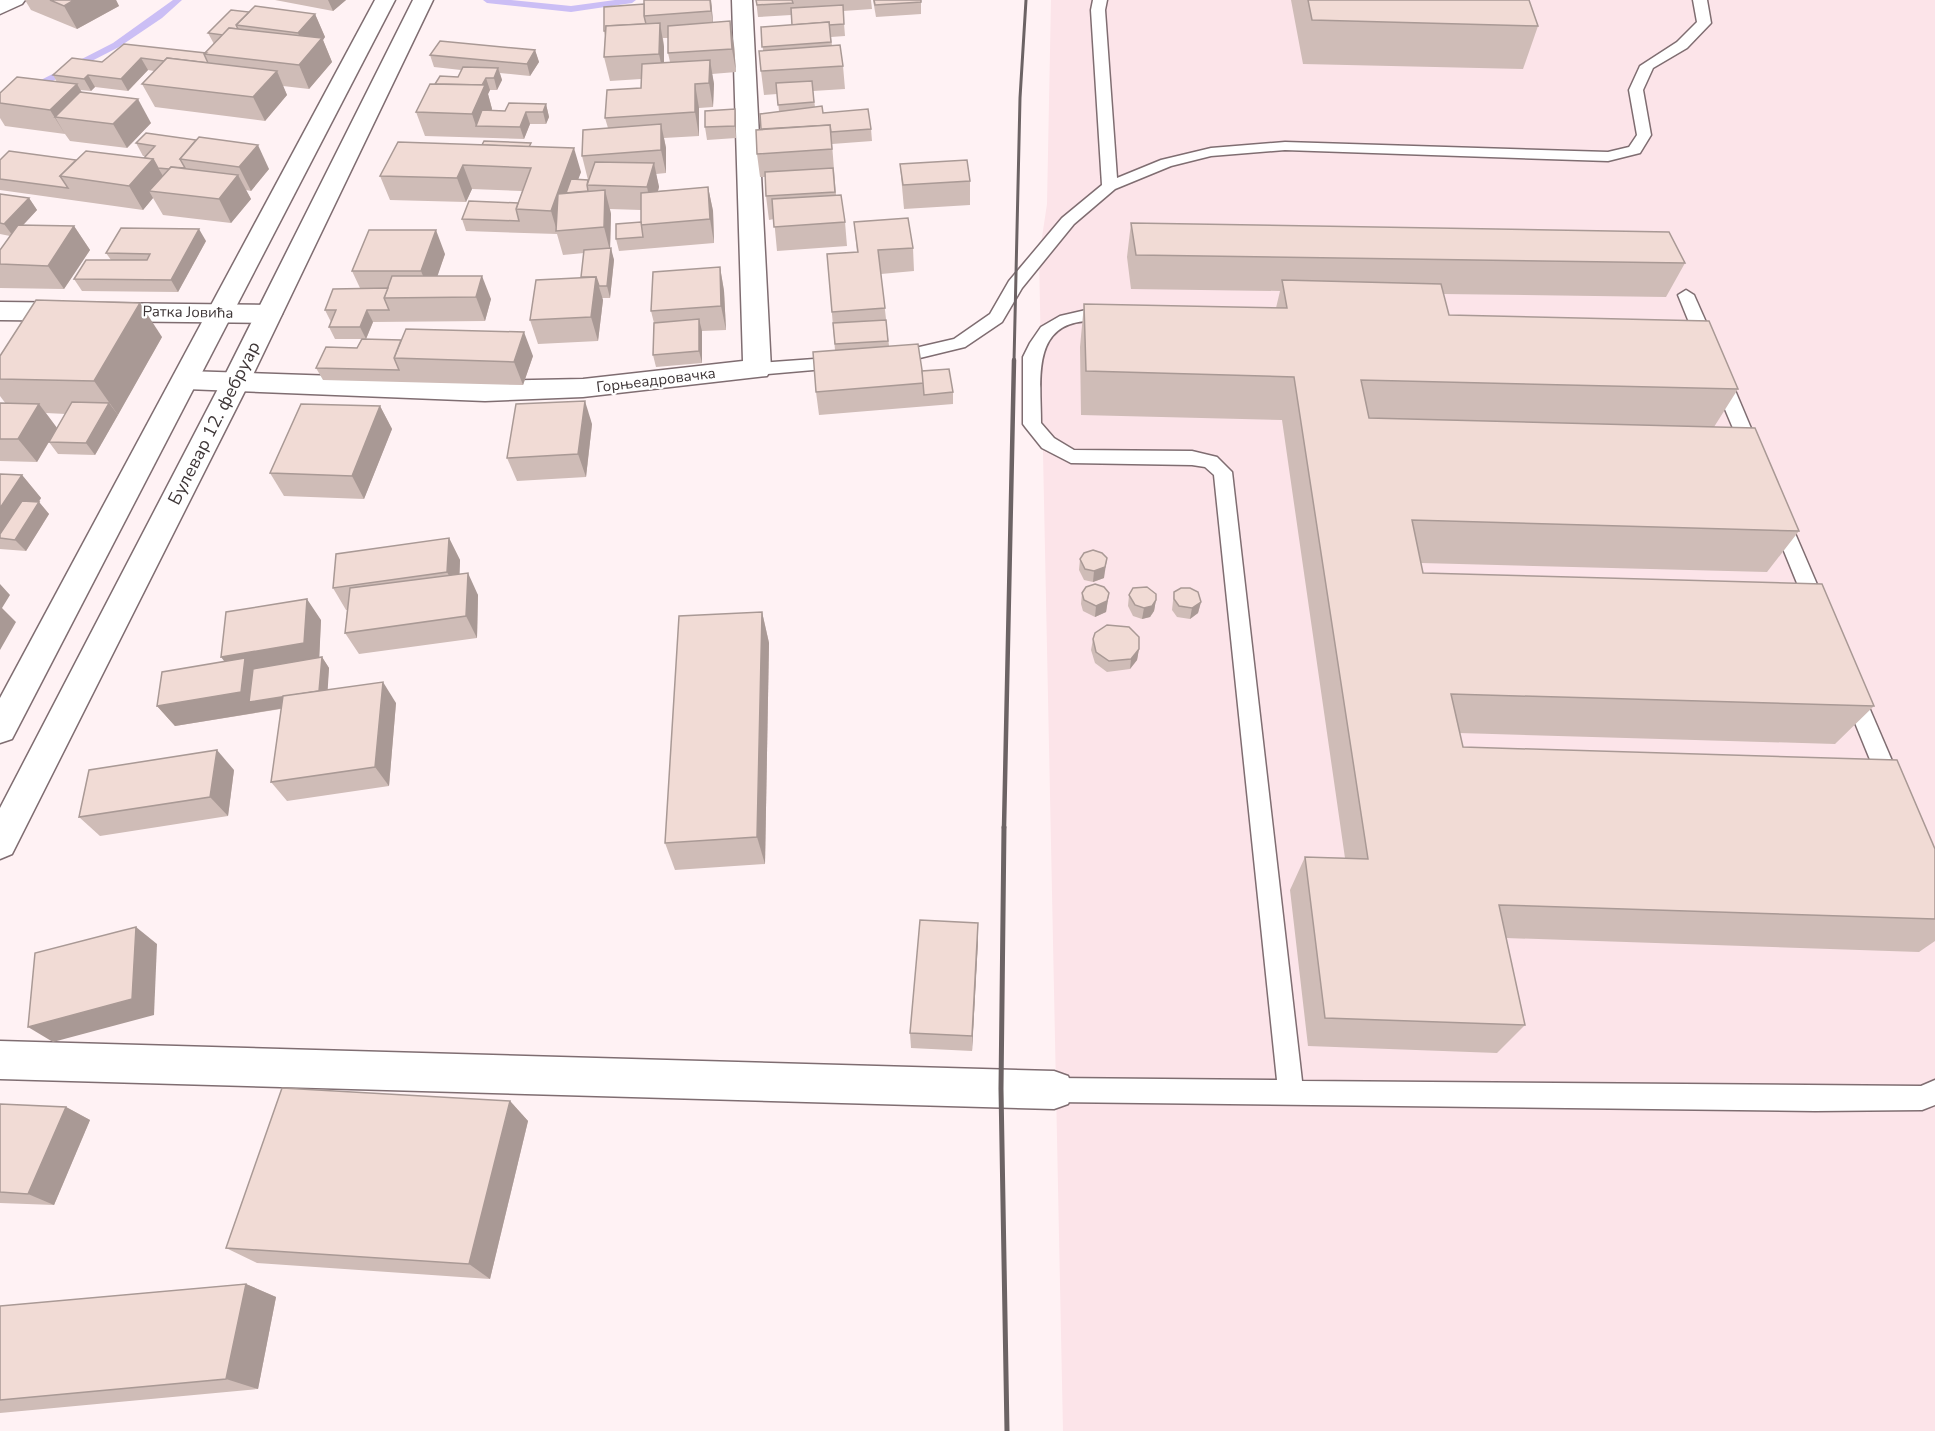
<svg xmlns="http://www.w3.org/2000/svg" width="1935" height="1431" font-family="'Nunito Sans',sans-serif">
<style>
.built{fill:#fce4e9}
.lines{fill:none;stroke-linecap:round;stroke-linejoin:round}
.stream{fill:#cbbef5;fill-rule:evenodd}
.service-casing{stroke:#7f6d71;stroke-width:3}
.minor-casing{stroke:#7f6d71;stroke-width:3}
.secondary-casing{stroke:#7f6d71;stroke-width:3}
.service{fill:#fff;fill-rule:evenodd}
.minor{fill:#fff;fill-rule:evenodd}
.secondary{fill:#fff;fill-rule:evenodd}
.rail-far2{stroke:#6c6364;stroke-width:3}
.rail-far1{stroke:#6c6364;stroke-width:4.5}
.rail{stroke:#6c6364;stroke-width:5}
.wall{fill:#cfbcb7;fill-rule:evenodd}
.shaded-wall{fill:#a99995}
.building{fill:#f1dbd5;stroke:#a99995;stroke-width:1.5}
.labels{text-anchor:middle;stroke-width:4.5;stroke-linejoin:round;paint-order:stroke}
.far-street-label{font-size:15px;fill:#3e3637;stroke:#fff}
.street-label{font-size:18px;fill:#3e3637;stroke:#fff}
</style>
<rect width="100%" height="100%" fill="#fff2f4"/>
<polygon class="built" points="1051,0 1935,0 1935,1431 1063,1431 1039,257 1047,204"/>
<g class="lines">
<g class="stream">
<polygon points="173,0 182,0 162,18 119,47 0,108 0,101 113,43"/>
<polygon points="483,0 511,0 571,6 615,0 636,0 632,3 571,12 487,3"/>
</g>
<g class="service-casing">
<g id="service">
<polygon points="1093,0 1107,0 1105,10 1117,178 1161,160 1211,148 1285,142 1608,152 1629,147 1637,135 1629,90 1640,66 1677,42 1697,22 1693,0 1707,0 1711,23 1687,48 1653,68 1643,90 1651,135 1640,153 1608,161 1285,150 1211,156 1171,166 1115,189 1074,224 1022,288 1002,322 965,347 891,365 885,363 882,359 885,355 954,339 990,314 1009,281 1062,218 1102,185 1091,10"/>
<polygon points="1686,290 1694,295 1717,347 1714,351 1702,351 1699,347 1678,295"/>
<path d="M1086,310H1109L1117,316C1112,323 1104,321 1096,321C1030,318 1041,378 1041,423L1054,438L1074,450L1192,451L1217,457L1232,472L1302,1081L1921,1086L1935,1080V1105L1922,1110L1815,1111L1054,1102L1045,1099L1041,1090L1045,1081L1054,1078L1277,1080L1214,475L1205,467L1192,465L1071,463L1042,448L1026,428L1023,424V357L1030,343L1041,327L1060,316Z"/>
<polygon points="842,357 848,359 851,363 848,367 757,375 748,369 757,363"/>
<polygon points="1720,370 1729,376 1761,452 1758,457 1746,457 1743,452 1711,376"/>
<polygon points="1779,510 1786,512 1788,517 1828,610 1825,616 1818,618 1811,616 1808,610 1770,517 1772,512"/>
<polygon points="1852,683 1859,685 1862,691 1902,784 1899,791 1891,793 1883,791 1880,784 1842,691 1845,685"/>
</g>
</g>
<g class="minor-casing">
<g id="minor">
<polygon points="0,0 25,0 22,4 0,14"/>
<polygon points="732,0 752,0 771,369 767,376 583,397 485,401 186,389 176,387 172,380 176,373 186,371 485,381 583,379 743,361"/>
<polygon points="0,302 269,305 278,308 282,314 278,320 269,323 0,320"/>
<polygon points="0,1041 1054,1071 1068,1076 1074,1090 1068,1104 1054,1109 0,1079"/>
</g>
</g>
<g class="secondary-casing">
<g id="secondary">
<polygon points="375,0 395,0 12,739 0,743 0,698"/>
<polygon points="413,0 433,0 250,381 12,854 0,859 0,808 222,381"/>
</g>
</g>
<use href="#service" class="service"/>
<use href="#minor" class="minor"/>
<use href="#secondary" class="secondary"/>
<polyline class="rail-far2" points="1014,362 1020,98 1026,0"/>
<polyline class="rail-far1" points="1004,828 1014,360"/>
<polyline class="rail" points="1004,827 1001,1089 1007,1431"/>
</g>
<g class="wall">
<polygon points="25,0 116,0 119,6 77,29 31,10"/>
<polygon points="275,0 346,0 333,11"/>
<path d="M644,0H711L713,23L734,45L736,72L712,74L714,84L713,107L699,108V136L664,138L666,148V173L656,174L659,187L658,191L708,187L713,211L714,243L619,251L616,239L641,222V210L610,209L611,214L610,248L614,260L610,298H602L603,300L598,341L538,344L530,320L581,277L584,253L563,255L557,234L466,231L462,219L518,203L522,191L472,189L466,202L390,200L380,176L532,147L581,172L578,179L588,180L582,156L608,128L605,118L641,88V79L610,81L604,57L605,36L604,31L644,4ZM663,38H668V53L670,62L664,63V47Z"/>
<polygon points="756,0 871,0 872,9 843,11 845,36 831,37 832,46 843,66 845,89 813,91 815,107 823,113 871,129 872,141 832,144 836,195 845,222 847,246 777,251 774,219 769,220 766,196 765,177 760,177 757,154 761,129 779,111 777,94 764,95 761,71 763,51 761,27 792,25 791,15 758,17"/>
<polygon points="873,0 921,0 921,14 876,17"/>
<polygon points="1291,0 1529,0 1538,26 1523,69 1303,64"/>
<polygon points="249,12 315,14 325,37 323,40 332,62 309,89 283,86 287,95 265,121 155,107 142,84 154,71 148,70 128,91 95,87 91,91 80,90 82,93 151,123 127,148 70,141 65,134 5,126 0,118 0,93 57,82 53,75 102,62 206,53 214,44 208,33"/>
<polygon points="535,50 539,62 530,76 500,73 502,80 497,90 490,90 488,94 492,109 492,111 505,111 546,104 549,117 546,124 530,124 524,139 425,136 416,112 435,84 458,77 461,70 434,67 430,55"/>
<polygon points="735,109 736,121 736,138 707,140 705,127"/>
<polygon points="146,133 269,169 251,191 246,190 251,199 231,223 163,215 153,198 143,210 0,190 0,160 76,160 144,158 146,156 143,156 136,143"/>
<polygon points="900,164 970,181 970,205 904,209"/>
<polygon points="0,194 29,198 37,210 23,225 74,226 90,250 64,289 0,288 0,250 10,236 0,234"/>
<polygon points="854,222 913,248 914,271 881,274 889,346 953,392 953,404 819,415 816,392 835,350 827,254 857,252"/>
<polygon points="1131,223 1685,263 1666,297 1443,294 1449,315 1738,389 1714,427 1799,531 1767,572 1421,563 1423,573 1874,706 1835,744 1459,733 1463,747 1935,849 1935,941 1919,952 1506,938 1525,1025 1497,1053 1308,1046 1290,890 1305,857 1345,858 1282,420 1081,415 1080,347 1084,304 1276,308 1280,291 1131,289 1127,257"/>
<polygon points="206,241 178,292 82,291 74,279 111,260 106,253"/>
<polygon points="445,254 437,276 491,299 485,321 373,322 366,339 533,356 523,385 323,380 316,368 357,348 361,339 335,339 329,327 331,322 325,310 360,288 352,271"/>
<polygon points="720,267 724,291 726,330 702,331 702,363 656,367 653,355 654,323 651,311"/>
<path d="M162,337L95,455L58,454L49,442L37,462L0,461V403L6,404L0,396V356ZM46,413L66,414L57,428Z"/>
<polygon points="380,406 392,429 364,499 284,496 270,473"/>
<polygon points="592,424 586,477 517,481 507,458"/>
<polygon points="0,474 22,475 41,498 39,502 49,514 26,551 0,549"/>
<polygon points="449,538 460,560 459,574 478,595 477,638 359,654 345,633 347,610 346,610 333,588"/>
<polygon points="1080,559 1104,578 1093,582 1084,580 1079,570"/>
<polygon points="1174,592 1201,602 1198,613 1190,619 1177,617 1172,610"/>
<polygon points="1082,593 1109,593 1106,612 1095,617 1083,611 1081,604"/>
<polygon points="1129,595 1156,600 1154,611 1150,617 1142,619 1133,616 1128,606"/>
<polygon points="762,612 769,643 765,864 675,870 665,843"/>
<polygon points="321,620 319,658 322,657 329,668 327,690 396,703 389,786 287,801 271,782 281,709 175,726 157,706 224,662"/>
<polygon points="1093,639 1139,649 1137,660 1130,669 1107,672 1095,663 1091,650"/>
<polygon points="234,770 228,816 100,836 79,817"/>
<polygon points="978,941 972,1051 911,1048 910,1033"/>
<polygon points="510,1101 528,1121 490,1279 257,1263 226,1248"/>
<polygon points="0,1104 66,1107 90,1120 54,1205 0,1203"/>
<polygon points="246,1284 276,1297 258,1389 0,1413 0,1306"/>
</g>
<g class="shaded-wall">
<polygon points="74,0 116,0 119,6 77,29 64,6"/>
<polygon points="328,0 346,0 333,11"/>
<polygon points="710,0 711,0 712,10 714,34"/>
<polygon points="315,14 325,37 323,40 332,62 309,89 299,65 307,56 298,33"/>
<polygon points="730,21 734,45 736,72 732,49"/>
<polygon points="660,23 664,47 664,78 659,54"/>
<polygon points="535,50 539,62 530,76 527,64"/>
<polygon points="141,58 148,70 128,91 121,79"/>
<polygon points="710,60 714,84 713,107 709,83"/>
<polygon points="498,68 502,80 497,90 494,78"/>
<polygon points="277,71 287,95 265,121 253,97"/>
<polygon points="88,75 95,87 91,91 84,79"/>
<polygon points="486,78 490,90 488,94 492,109 485,126 476,126 472,114 479,92"/>
<polygon points="77,84 91,108 55,117 65,134 50,110"/>
<polygon points="695,84 699,108 699,136 695,112"/>
<polygon points="138,99 151,123 127,148 113,124"/>
<polygon points="546,104 549,117 546,124 543,112"/>
<polygon points="735,109 736,121 736,138 735,126"/>
<polygon points="526,112 530,124 524,139 520,127"/>
<polygon points="661,124 666,148 666,173 661,150"/>
<polygon points="258,145 269,169 251,191 239,167"/>
<polygon points="574,148 581,172 571,199 557,231 551,211"/>
<polygon points="153,159 167,183 149,191 153,198 143,210 129,186"/>
<polygon points="654,163 659,187 652,211 647,187"/>
<polygon points="463,165 472,189 466,202 457,178"/>
<polygon points="238,175 251,199 231,223 219,199"/>
<polygon points="708,187 713,211 714,243 710,219"/>
<polygon points="605,190 611,214 610,251 604,227"/>
<polygon points="29,198 37,210 13,236 4,224"/>
<polygon points="74,226 90,250 64,289 48,266"/>
<polygon points="199,229 206,241 178,292 171,280"/>
<polygon points="436,230 445,254 431,295 421,271"/>
<polygon points="611,248 614,260 610,298 607,286"/>
<polygon points="720,267 724,291 726,330 721,306"/>
<polygon points="482,276 491,299 485,321 476,297"/>
<polygon points="596,277 603,300 598,341 591,317"/>
<polygon points="140,303 162,337 118,415 94,381"/>
<polygon points="367,310 373,322 366,339 360,327"/>
<polygon points="699,319 702,331 702,363 699,351"/>
<polygon points="524,332 533,356 523,385 514,362"/>
<polygon points="585,401 592,424 586,477 578,454"/>
<polygon points="109,403 118,415 95,455 86,443"/>
<polygon points="39,404 57,428 37,462 18,439"/>
<polygon points="380,406 392,429 364,499 352,476"/>
<polygon points="22,475 41,498 14,540 0,538 0,508"/>
<polygon points="39,502 49,514 26,551 15,540"/>
<polygon points="449,538 460,560 459,594 447,572"/>
<polygon points="1107,558 1104,578 1093,582 1094,571"/>
<polygon points="468,573 478,595 477,638 466,616"/>
<polygon points="0,584 10,595 2,608 16,622 0,650"/>
<polygon points="1109,593 1106,612 1095,617 1096,606"/>
<polygon points="307,599 321,620 319,664 322,657 329,668 327,701 175,726 157,706 238,679 221,657"/>
<polygon points="1156,600 1154,611 1150,617 1142,619 1144,608"/>
<polygon points="1201,602 1198,613 1190,619 1192,608"/>
<polygon points="762,612 769,643 765,864 757,837"/>
<polygon points="1139,649 1137,660 1130,669 1131,659"/>
<polygon points="383,682 396,703 389,786 375,767"/>
<polygon points="217,750 234,770 228,816 210,797"/>
<polygon points="978,923 978,941 972,1051 972,1036"/>
<polygon points="136,927 157,944 154,1015 53,1042 28,1027"/>
<polygon points="510,1101 528,1121 490,1279 469,1264"/>
<polygon points="66,1107 90,1120 54,1205 28,1194"/>
<polygon points="246,1284 276,1297 258,1389 226,1379"/>
</g>
<g class="building">
<polygon points="50,0 74,0 64,6"/>
<polygon points="644,0 710,0 711,11 644,16"/>
<polygon points="756,0 792,0 793,3 757,5"/>
<polygon points="874,0 921,0 921,2 875,5"/>
<polygon points="1308,0 1529,0 1538,26 1312,20"/>
<polygon points="644,4 644,16 646,24 606,26 606,31 604,31 604,7"/>
<polygon points="843,5 844,24 829,25 829,22 792,25 791,8"/>
<polygon points="255,6 315,14 298,33 236,25"/>
<polygon points="231,10 249,12 236,25 238,29 229,28 223,35 208,33"/>
<polygon points="730,21 732,49 668,53 668,26"/>
<polygon points="829,22 831,42 762,47 761,27"/>
<polygon points="660,23 659,54 604,57 606,26"/>
<polygon points="229,28 322,38 299,65 204,54"/>
<polygon points="440,41 535,50 527,64 430,55"/>
<polygon points="124,44 206,53 204,54 208,63 167,58 164,61 141,58 121,79 88,75 84,79 53,75 72,58 102,62"/>
<polygon points="840,45 843,66 761,71 759,51"/>
<polygon points="167,58 277,71 253,97 142,84"/>
<polygon points="710,60 709,83 695,84 695,112 605,118 607,90 641,88 642,64"/>
<polygon points="463,67 498,68 494,78 486,78 482,85 435,84 440,76 458,77"/>
<polygon points="17,77 77,84 50,110 0,103 0,93"/>
<polygon points="812,81 814,102 778,105 776,83"/>
<polygon points="430,84 485,85 472,114 416,112"/>
<polygon points="80,92 138,99 113,124 55,117"/>
<polygon points="509,103 546,104 543,112 526,112 520,127 476,126 482,110 505,111"/>
<polygon points="822,106 823,113 868,109 871,129 831,132 830,125 761,129 760,114"/>
<polygon points="735,109 735,126 705,127 705,111"/>
<polygon points="661,124 661,150 582,156 583,130"/>
<polygon points="830,125 832,149 757,154 756,130"/>
<polygon points="146,133 196,140 180,159 185,168 171,167 169,169 158,168 153,159 144,158 155,146 136,143"/>
<polygon points="199,137 258,145 239,167 180,159"/>
<polygon points="484,141 531,143 529,147 482,145"/>
<polygon points="398,142 574,148 551,211 516,209 531,168 463,165 457,178 380,176"/>
<polygon points="9,151 76,160 60,176 68,188 0,179 0,160"/>
<polygon points="86,151 153,159 129,186 60,176"/>
<polygon points="967,160 970,181 903,185 900,164"/>
<polygon points="595,162 654,163 647,187 587,185"/>
<polygon points="171,167 238,175 219,199 149,191"/>
<polygon points="833,168 835,192 766,196 765,172"/>
<polygon points="571,179 588,180 587,185 588,191 566,193"/>
<polygon points="708,187 710,219 641,225 641,193"/>
<polygon points="605,190 604,227 556,231 558,194"/>
<polygon points="0,194 29,198 4,224 0,223"/>
<polygon points="841,195 845,222 774,227 772,199"/>
<polygon points="469,201 518,203 516,209 519,221 462,219"/>
<polygon points="908,218 913,248 878,250 885,308 832,312 827,254 858,252 854,222"/>
<polygon points="641,222 643,237 616,239 616,224"/>
<polygon points="1131,223 1669,232 1685,263 1136,255"/>
<polygon points="18,225 74,226 48,266 0,264 0,250"/>
<polygon points="121,228 199,229 171,280 74,279 86,260 147,260 150,254 106,253"/>
<polygon points="369,230 436,230 421,271 352,271"/>
<polygon points="611,248 607,286 599,286 596,277 581,277 584,250"/>
<polygon points="720,267 721,306 651,311 653,272"/>
<polygon points="392,276 482,276 476,297 384,298"/>
<polygon points="596,277 591,317 530,320 536,280"/>
<polygon points="1282,280 1441,284 1449,315 1709,321 1738,389 1361,380 1369,418 1755,428 1799,531 1412,520 1423,573 1822,584 1874,706 1451,694 1463,747 1897,760 1935,849 1935,919 1499,905 1525,1025 1325,1018 1305,857 1368,859 1294,377 1086,371 1084,304 1287,308"/>
<polygon points="388,288 384,298 389,310 367,310 360,327 329,327 336,310 325,310 333,289"/>
<polygon points="36,300 140,303 94,381 0,379 0,356"/>
<polygon points="699,319 699,351 653,355 654,323"/>
<polygon points="886,320 888,341 835,344 833,323"/>
<polygon points="406,329 524,332 514,362 394,358"/>
<polygon points="362,339 401,340 394,358 399,370 316,368 326,347 357,348"/>
<polygon points="918,344 924,383 816,392 813,352"/>
<polygon points="949,369 953,392 924,395 922,371"/>
<polygon points="585,401 578,454 507,458 516,404"/>
<polygon points="72,402 109,403 86,443 49,442"/>
<polygon points="0,403 39,404 18,439 0,439"/>
<polygon points="301,404 380,406 352,476 270,473"/>
<polygon points="0,474 22,475 0,508"/>
<polygon points="22,501 39,502 15,540 0,538 0,534"/>
<polygon points="449,538 447,572 333,588 336,554"/>
<polygon points="1093,550 1102,553 1107,558 1105,567 1094,571 1085,569 1080,559 1084,553"/>
<polygon points="468,573 466,616 345,633 350,588"/>
<polygon points="1095,584 1104,587 1109,593 1107,601 1096,606 1084,600 1082,593 1086,587"/>
<polygon points="1147,587 1156,594 1156,600 1152,606 1144,608 1135,605 1129,595 1133,588"/>
<polygon points="1181,588 1190,588 1198,592 1201,602 1192,608 1179,606 1174,599 1174,592"/>
<polygon points="307,599 304,643 221,657 226,612"/>
<polygon points="762,612 757,837 665,843 679,616"/>
<polygon points="1107,625 1129,627 1139,637 1139,649 1131,659 1109,661 1096,652 1093,639 1095,633"/>
<polygon points="322,657 319,691 249,702 253,669"/>
<polygon points="245,658 241,692 157,706 162,672"/>
<polygon points="383,682 375,767 271,782 283,696"/>
<polygon points="217,750 210,797 79,817 89,770"/>
<polygon points="920,920 978,923 972,1036 910,1033"/>
<polygon points="136,927 132,999 28,1027 35,953"/>
<polygon points="282,1088 510,1101 469,1264 226,1248"/>
<polygon points="0,1104 66,1107 28,1194 0,1192"/>
<polygon points="246,1284 226,1379 0,1400 0,1306"/>
</g>
<g class="labels">
<g class="far-street-label">
<text transform="translate(188 312) rotate(1)" y="5">Ратка Јовића</text>
<text transform="translate(656 380) rotate(-7)" y="5">Горњеадровачка</text>
</g>
<g class="street-label">
<text transform="translate(214 423) rotate(-63)" y="6">Булевар 12. фебруар</text>
</g>
</g>
</svg>
